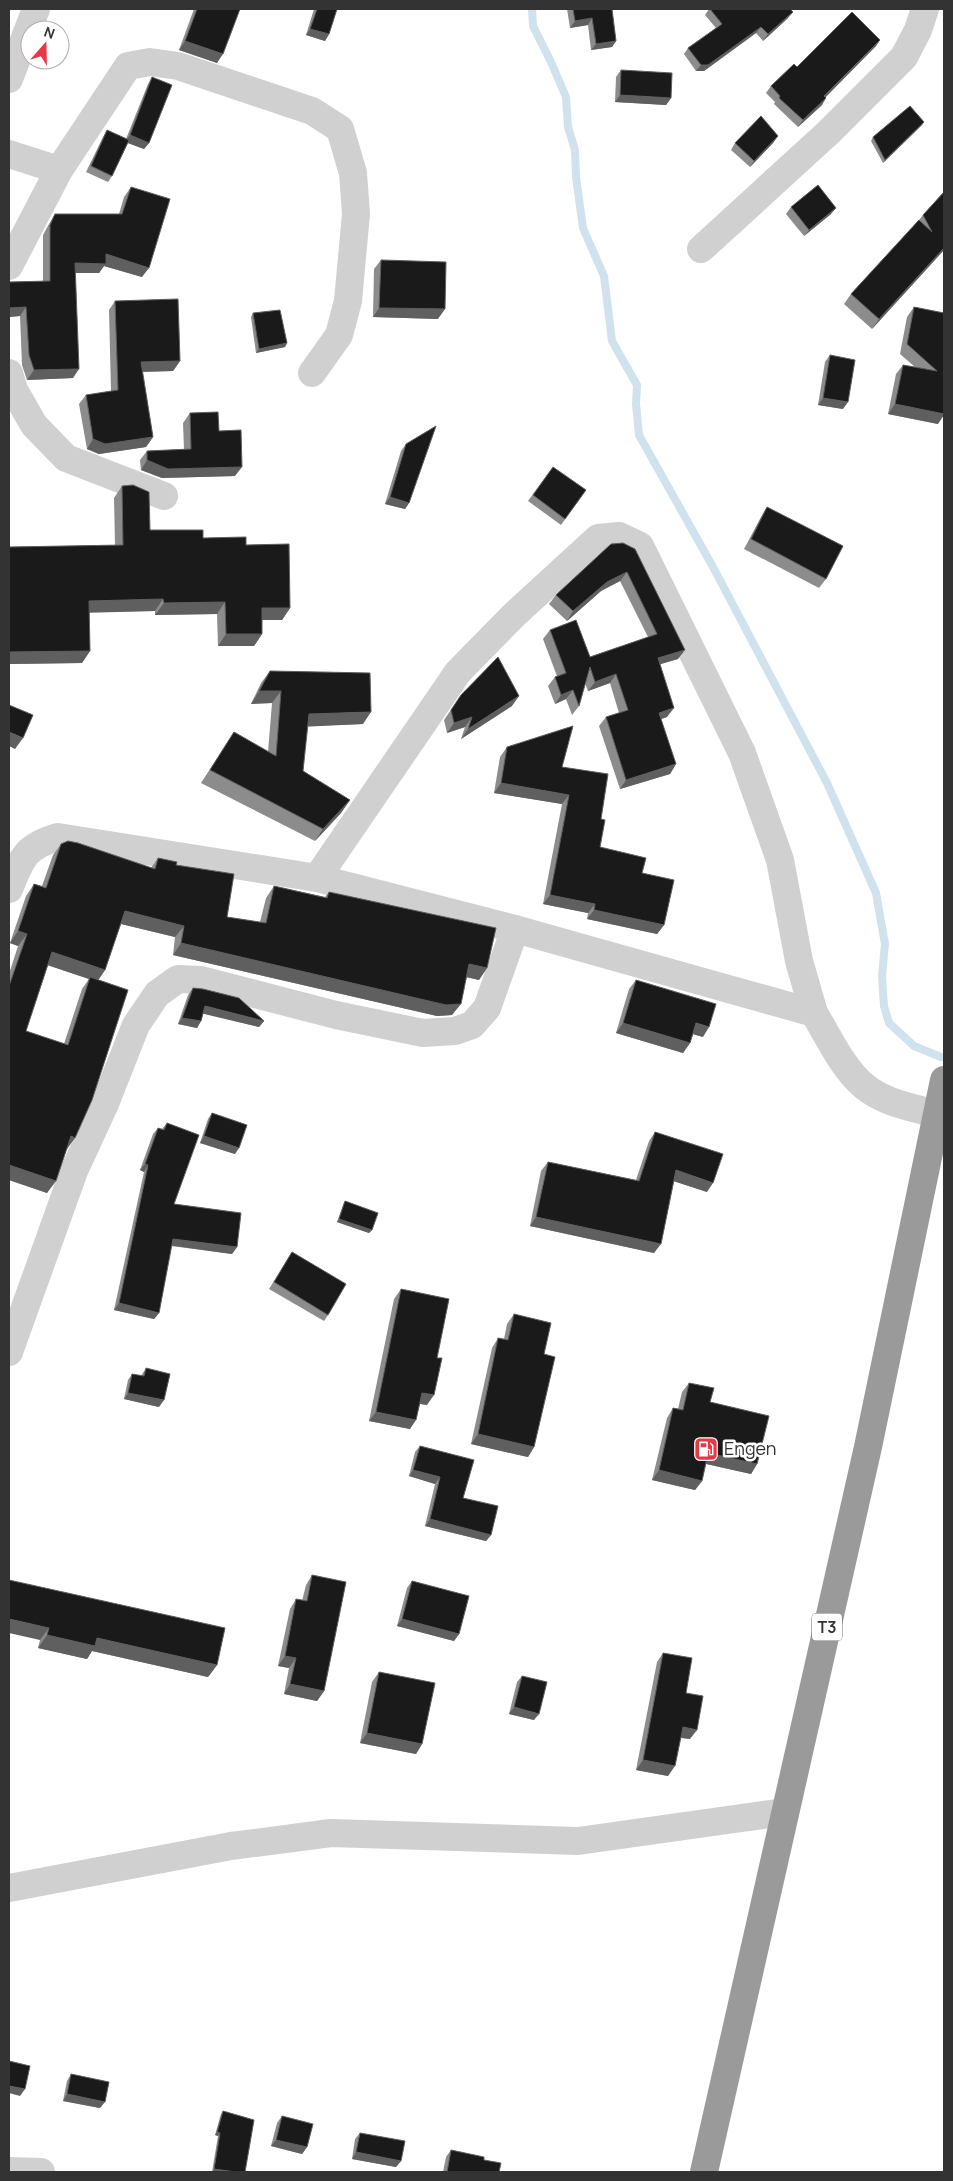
<svg xmlns="http://www.w3.org/2000/svg" width="953" height="2181" font-family="Manrope,sans-serif">
<style>
.lines{fill:none;stroke-linecap:round;stroke-linejoin:round}
.stream{stroke:#cfe2ee;stroke-width:8}
.minor{stroke:#d0d0d0;stroke-width:28}
.highway{stroke:#9a9a9a;stroke-width:28}
.wall{fill:#8c8c8c;fill-rule:evenodd}
.shaded-wall{fill:#5f5f5f}
.building{fill:#1a1a1a;stroke:#5f5f5f}
.labels{text-anchor:middle;stroke-width:5;stroke-linejoin:round;paint-order:stroke}
.shield{fill:#fff;stroke:#707070;stroke-width:1}
.shield-label{font-size:16px;font-weight:bold;fill:#333}
.poi-label{font-size:18px;fill:#333;stroke:#fff;text-anchor:start}
</style>
<rect width="100%" height="100%" fill="#fff"/>
<g class="lines">
<polyline class="stream" points="532,9 533,26 551,62 566,97 568,127 575,150 576,177 583,228 604,276 612,341 637,385 636,404 639,435 713,567 827,783 876,893 885,944 882,976 884,1006 889,1023 914,1046 941,1057"/>
<g class="minor">
<polyline points="9,79 36,9"/>
<polyline points="9,154 59,170 128,66 150,62 178,66 312,111 340,129 353,173 356,214 348,301 339,335 312,373"/>
<polyline points="701,249 829,132 904,57 918,30 925,9"/>
<polyline points="9,266 59,170"/>
<polyline points="9,373 14,390 34,425 66,458 164,496"/>
<polyline points="317,878 458,672 514,615 598,538 619,536 640,546 742,753 780,860 799,961 814,1013"/>
<path d="M9,889C22,858 24,847 58,837L317,878L515,929L814,1013C828,1036 843,1069 864,1086C884,1103 912,1107 936,1114"/>
<polyline points="9,1352 74,1171 104,1106 136,1025 157,994 178,979 201,980 336,1015 423,1033 455,1031 472,1025 487,1008 515,929"/>
<polyline points="9,1888 231,1846 331,1833 578,1841 785,1812"/>
<polyline points="9,2171 41,2172"/>
</g>
<polyline class="highway" points="704,2172 868,1447 944,1080"/>
</g>
<g class="wall">
<polygon points="194,9 240,9 217,63 179,50"/>
<polygon points="314,9 337,9 329,34 325,41 306,35"/>
<polygon points="567,9 612,9 616,41 612,47 591,50 588,25 570,28"/>
<polygon points="709,9 788,18 763,41 756,33 704,71 696,71 684,54 688,48 716,28 705,15"/>
<polygon points="880,40 876,46 825,97 822,105 798,127 774,104 775,102 766,93 771,86 797,67"/>
<polygon points="621,70 671,98 666,105 615,102 616,77"/>
<polygon points="152,77 149,143 144,149 128,143 112,176 108,182 86,172 103,137 107,130 126,139 148,84"/>
<polygon points="924,122 922,125 883,163 871,141 873,137"/>
<polygon points="778,136 773,143 750,167 731,150 735,143"/>
<polygon points="131,187 142,277 104,266 99,273 75,273 73,378 27,380 22,365 20,316 9,317 9,282 43,281 43,235 49,224 55,214 119,214 124,197"/>
<polygon points="944,192 944,250 872,329 844,304 851,294 919,220 923,215"/>
<polygon points="791,207 831,214 804,236 786,214"/>
<polygon points="381,260 438,319 373,317 374,269"/>
<polygon points="115,301 180,361 173,371 142,372 153,437 146,447 99,454 87,449 79,404 86,395 111,391 109,310"/>
<polygon points="914,307 944,313 938,424 888,414 896,374 903,365 915,367 900,354 907,317"/>
<polygon points="253,313 287,343 285,347 256,353 251,317"/>
<polygon points="830,355 843,409 818,405 825,362"/>
<polygon points="190,413 219,431 235,476 162,478 141,470 140,460 147,451 184,449 183,423"/>
<polygon points="406,444 409,503 405,509 385,504 401,451"/>
<polygon points="553,467 586,490 561,525 528,501"/>
<polygon points="122,486 150,530 203,538 246,545 290,608 282,620 262,620 262,634 254,646 218,646 217,614 155,615 155,611 89,612 90,651 82,663 9,664 9,547 115,545 114,498"/>
<polygon points="767,507 826,579 819,588 744,549 761,517"/>
<polygon points="611,544 678,659 660,664 667,717 661,719 676,764 670,774 620,789 599,726 606,717 619,713 610,683 588,691 585,683 579,706 572,715 566,699 555,704 548,686 555,677 557,676 543,639 550,630 590,657 648,637 620,581 601,591 567,621 549,604 556,595"/>
<polygon points="270,671 363,724 307,726 303,771 350,800 341,813 315,841 201,783 234,732 268,752 272,703 251,704 261,683"/>
<polygon points="461,695 512,706 461,739 465,727 447,733 444,720"/>
<polygon points="507,747 562,767 601,819 600,847 642,873 664,925 657,934 587,919 588,913 543,904 562,804 494,793 500,757"/>
<path d="M61,844L151,868L158,858L176,865L227,917L260,922L266,898L274,886L325,897L329,892L487,968L479,980L467,977L452,1015L437,1016L173,955L175,937L121,924L105,970L98,980L67,1149L47,1193L9,1180V974L18,946L10,943L26,896L34,884L42,886L53,855ZM48,965L89,979L82,989L64,1044L26,1031Z"/>
<polygon points="636,980 703,1037 693,1034 690,1043 683,1053 616,1033 629,989"/>
<polygon points="193,988 264,1021 259,1027 203,1013 201,1021 197,1028 178,1024 188,995"/>
<polygon points="212,1113 235,1154 200,1143 208,1119"/>
<polygon points="167,1123 174,1204 237,1247 232,1254 171,1246 159,1313 154,1319 114,1310 144,1172 140,1170 153,1134 158,1128 162,1129"/>
<polygon points="655,1132 707,1192 674,1181 654,1253 530,1226 541,1171 548,1162 636,1180 649,1141"/>
<polygon points="345,1201 372,1230 369,1233 337,1222 343,1205"/>
<polygon points="292,1252 328,1315 324,1321 269,1289"/>
<polygon points="401,1289 427,1405 420,1404 410,1429 369,1421 394,1299"/>
<polygon points="514,1314 544,1354 534,1447 528,1457 471,1444 492,1348 498,1338 504,1339 507,1324"/>
<polygon points="146,1368 159,1407 124,1399 128,1380 132,1374 141,1376"/>
<polygon points="689,1383 710,1402 757,1464 751,1474 706,1464 702,1481 695,1490 652,1480 667,1418 673,1408 678,1409 682,1392"/>
<polygon points="420,1446 491,1535 486,1541 425,1526 435,1484 409,1476 415,1452"/>
<polygon points="312,1575 324,1691 317,1701 284,1694 289,1668 278,1666 290,1609 296,1599 302,1601 306,1585"/>
<polygon points="9,1580 217,1665 208,1677 92,1651 87,1659 38,1648 40,1640"/>
<polygon points="412,1581 459,1634 454,1641 397,1626 407,1588"/>
<polygon points="663,1653 686,1693 690,1739 681,1738 668,1776 636,1770 657,1662"/>
<polygon points="379,1672 422,1744 416,1754 360,1743 372,1682"/>
<polygon points="522,1676 534,1720 509,1714 517,1682"/>
<polygon points="71,2074 100,2108 63,2101 67,2081"/>
<polygon points="223,2111 254,2120 212,2172 218,2136 215,2135 221,2114"/>
<polygon points="282,2116 307,2147 302,2154 271,2146 277,2123"/>
<polygon points="360,2133 401,2161 396,2167 352,2159 355,2139"/>
<polygon points="451,2150 484,2160 499,2172 443,2172 446,2157"/>
</g>
<g class="shaded-wall">
<polygon points="793,12 788,18 763,41 768,34"/>
<polygon points="592,18 588,25 570,28 575,21"/>
<polygon points="761,27 756,33 704,71 696,71 701,65"/>
<polygon points="310,29 329,34 325,41 306,35"/>
<polygon points="880,40 876,46 820,103 824,96"/>
<polygon points="185,41 223,54 217,63 179,50"/>
<polygon points="616,41 612,47 591,50 596,44"/>
<polygon points="620,95 671,98 666,105 615,102"/>
<polygon points="826,98 822,105 798,127 803,120"/>
<polygon points="924,122 922,125 883,163 885,160"/>
<polygon points="130,135 149,143 144,149 125,142"/>
<polygon points="778,136 773,143 750,167 754,161"/>
<polygon points="836,208 831,214 804,236 809,230"/>
<polygon points="944,248 944,250 872,329 879,319"/>
<polygon points="106,254 149,268 142,277 104,266 99,273 68,273 75,263"/>
<polygon points="26,307 20,316 9,317 9,308"/>
<polygon points="379,308 445,309 438,319 373,317"/>
<polygon points="287,343 285,347 256,353 259,349"/>
<polygon points="180,361 173,371 134,372 141,362"/>
<polygon points="79,369 73,378 27,380 34,370"/>
<polygon points="823,398 848,402 843,409 818,405"/>
<polygon points="895,404 944,414 944,415 938,424 888,414"/>
<polygon points="153,437 146,447 99,454 87,449 93,439"/>
<polygon points="147,460 242,467 235,476 162,478 141,470"/>
<polygon points="390,497 409,503 405,509 385,504"/>
<polygon points="627,572 620,581 601,591 567,621 573,611 607,582"/>
<polygon points="163,599 155,611 80,613 89,601"/>
<polygon points="225,602 217,614 155,615 164,603"/>
<polygon points="262,608 290,608 282,620 254,620"/>
<polygon points="226,634 262,634 254,646 218,646"/>
<polygon points="685,650 678,659 651,667 658,658"/>
<polygon points="90,651 82,663 9,664 9,652"/>
<polygon points="616,674 610,683 588,691 595,682"/>
<polygon points="573,690 566,699 555,704 561,695"/>
<polygon points="259,691 281,691 272,703 251,704"/>
<polygon points="519,696 512,706 461,739 468,729"/>
<polygon points="674,708 667,717 653,722 659,713"/>
<polygon points="371,712 363,724 300,727 309,714"/>
<polygon points="472,717 465,727 447,733 454,723"/>
<polygon points="9,732 23,738 15,749 9,746"/>
<polygon points="676,764 670,774 620,789 626,780"/>
<polygon points="501,783 569,795 562,804 494,793"/>
<polygon points="350,800 341,813 315,841 323,829"/>
<polygon points="550,895 595,904 588,913 543,904"/>
<polygon points="594,910 664,925 657,934 587,919"/>
<polygon points="125,911 184,926 175,937 117,923"/>
<polygon points="18,931 27,934 18,946 10,943"/>
<polygon points="181,943 461,1004 452,1015 437,1016 173,955"/>
<polygon points="52,952 105,970 97,982 90,977 89,979 44,964"/>
<polygon points="469,964 487,968 479,980 461,976"/>
<polygon points="205,1006 264,1021 259,1027 200,1013"/>
<polygon points="182,1018 201,1021 197,1028 178,1024"/>
<polygon points="623,1023 690,1043 683,1053 616,1033"/>
<polygon points="696,1023 709,1027 703,1037 689,1033"/>
<polygon points="71,1136 75,1138 67,1149 62,1148"/>
<polygon points="204,1136 239,1148 235,1154 200,1143"/>
<polygon points="145,1164 148,1165 144,1172 140,1170"/>
<polygon points="9,1165 56,1181 47,1193 9,1180"/>
<polygon points="676,1170 713,1183 707,1192 670,1180"/>
<polygon points="536,1217 661,1244 654,1253 530,1226"/>
<polygon points="339,1219 372,1230 369,1233 337,1222"/>
<polygon points="173,1239 237,1247 232,1254 168,1245"/>
<polygon points="119,1303 159,1313 154,1319 114,1310"/>
<polygon points="128,1393 164,1400 159,1407 124,1399"/>
<polygon points="422,1393 434,1395 427,1405 415,1403"/>
<polygon points="376,1412 416,1420 410,1429 369,1421"/>
<polygon points="478,1434 534,1447 528,1457 471,1444"/>
<polygon points="708,1453 757,1464 751,1474 702,1463"/>
<polygon points="413,1470 440,1477 435,1484 409,1476"/>
<polygon points="659,1470 702,1481 695,1490 652,1480"/>
<polygon points="430,1519 491,1535 486,1541 425,1526"/>
<polygon points="9,1619 49,1628 40,1640 9,1633"/>
<polygon points="402,1619 459,1634 454,1641 397,1626"/>
<polygon points="47,1635 97,1638 217,1665 208,1677 92,1651 87,1659 38,1648"/>
<polygon points="285,1656 296,1658 289,1668 278,1666"/>
<polygon points="290,1684 324,1691 317,1701 284,1694"/>
<polygon points="514,1707 539,1714 534,1720 509,1714"/>
<polygon points="683,1727 697,1730 690,1739 676,1737"/>
<polygon points="367,1733 422,1744 416,1754 360,1743"/>
<polygon points="643,1760 675,1766 668,1776 636,1770"/>
<polygon points="9,2086 25,2089 20,2096 9,2093"/>
<polygon points="67,2094 105,2102 100,2108 63,2101"/>
<polygon points="217,2132 220,2133 218,2136 215,2135"/>
<polygon points="276,2140 307,2147 302,2154 271,2146"/>
<polygon points="356,2152 401,2161 396,2167 352,2159"/>
<polygon points="214,2169 236,2172 212,2172"/>
</g>
<g class="building">
<polygon points="197,9 240,9 223,54 185,41"/>
<polygon points="317,9 337,9 329,34 310,29"/>
<polygon points="573,9 612,9 616,41 596,44 592,18 575,21"/>
<polygon points="710,9 790,9 793,12 768,34 761,27 708,65 701,65 688,48 722,24"/>
<polygon points="852,12 880,40 824,96 826,98 803,120 779,98 780,96 771,86 794,64 797,67"/>
<polygon points="621,70 672,73 671,98 620,95"/>
<polygon points="152,77 172,85 149,143 130,135"/>
<polygon points="910,106 924,122 885,160 873,137"/>
<polygon points="761,116 778,136 754,161 735,143"/>
<polygon points="107,130 129,140 112,176 91,166"/>
<polygon points="818,185 836,208 809,230 791,207"/>
<polygon points="131,187 170,199 149,268 106,254 106,264 75,263 79,369 34,370 29,355 26,307 9,308 9,282 50,281 50,225 55,214 122,214"/>
<polygon points="944,192 944,248 879,319 851,294 919,220 932,232 923,215"/>
<polygon points="381,260 446,262 445,309 379,308"/>
<polygon points="178,299 180,361 141,362 153,437 105,444 93,439 86,395 118,390 115,301"/>
<polygon points="914,307 944,313 944,414 895,404 903,365 937,371 907,344"/>
<polygon points="280,310 287,343 259,349 253,313"/>
<polygon points="830,355 855,360 848,402 823,398"/>
<polygon points="218,412 219,431 241,430 242,467 168,469 147,460 147,451 191,449 190,413"/>
<polygon points="436,426 409,503 390,497 406,444"/>
<polygon points="553,467 586,490 565,519 533,495"/>
<polygon points="133,485 149,492 150,530 203,530 203,538 246,537 246,545 289,544 290,608 262,608 262,634 226,634 225,602 164,603 163,599 89,601 90,651 9,652 9,547 123,545 122,486"/>
<polygon points="767,507 843,546 826,579 751,539"/>
<polygon points="623,543 635,549 685,650 658,658 674,708 659,713 676,764 626,780 606,717 628,710 616,674 595,682 590,667 579,706 573,690 561,695 555,677 566,673 550,630 576,620 590,657 657,634 627,572 607,582 573,611 556,595 611,544"/>
<polygon points="498,657 519,696 468,729 472,717 454,723 451,710 461,695"/>
<polygon points="270,671 370,673 371,712 309,714 303,771 350,800 323,829 210,770 234,732 276,756 281,691 259,691"/>
<polygon points="9,705 33,715 23,738 9,732"/>
<polygon points="573,726 562,767 608,774 601,819 605,820 600,847 646,858 642,873 674,880 664,925 594,910 595,904 550,895 569,795 501,783 507,747"/>
<polygon points="68,841 78,843 155,869 158,858 177,862 176,865 234,874 227,917 266,923 274,886 327,898 329,892 496,928 487,968 469,964 461,1004 446,1005 181,943 184,926 125,911 105,970 52,952 26,1031 68,1045 90,977 128,990 92,1100 75,1138 71,1136 56,1181 9,1165 9,986 27,934 18,931 34,884 46,888 61,844"/>
<polygon points="636,980 716,1004 709,1027 696,1023 690,1043 623,1023"/>
<polygon points="193,988 203,989 239,998 264,1021 205,1006 201,1021 182,1018"/>
<polygon points="212,1113 247,1125 239,1148 204,1136"/>
<polygon points="167,1123 199,1135 174,1204 241,1213 237,1247 173,1239 159,1313 119,1303 148,1165 145,1164 158,1128 164,1130"/>
<polygon points="655,1132 723,1154 713,1183 676,1170 661,1244 536,1217 548,1162 639,1181"/>
<polygon points="345,1201 378,1213 372,1230 339,1219"/>
<polygon points="292,1252 346,1284 328,1315 274,1282"/>
<polygon points="401,1289 449,1299 437,1358 442,1358 434,1395 422,1393 416,1420 376,1412"/>
<polygon points="514,1314 551,1323 544,1354 555,1357 534,1447 478,1434 498,1338 508,1340"/>
<polygon points="146,1368 170,1374 164,1400 128,1393 132,1374 144,1376"/>
<polygon points="689,1383 714,1388 710,1402 769,1416 757,1464 708,1453 702,1481 659,1470 673,1408 683,1410"/>
<polygon points="420,1446 474,1460 463,1498 498,1506 491,1535 430,1519 440,1477 413,1470"/>
<polygon points="312,1575 346,1582 324,1691 290,1684 296,1658 285,1656 296,1599 307,1601"/>
<polygon points="9,1580 225,1628 217,1665 97,1638 95,1646 47,1635 49,1628 9,1619"/>
<polygon points="412,1581 469,1596 459,1634 402,1619"/>
<polygon points="663,1653 692,1658 686,1693 703,1696 697,1730 683,1727 675,1766 643,1760"/>
<polygon points="379,1672 435,1683 422,1744 367,1733"/>
<polygon points="522,1676 547,1682 539,1714 514,1707"/>
<polygon points="9,2061 30,2066 25,2089 9,2086"/>
<polygon points="71,2074 109,2082 105,2102 67,2094"/>
<polygon points="223,2111 254,2120 245,2172 236,2172 214,2169 220,2133 217,2132"/>
<polygon points="282,2116 313,2124 307,2147 276,2140"/>
<polygon points="360,2133 405,2141 401,2161 356,2152"/>
<polygon points="451,2150 484,2157 484,2160 501,2163 499,2172 447,2172"/>
</g>
<defs>
<g id="fuel-square" transform="scale(1.25)"><rect x="-9" y="-9" width="18" height="18" rx="4" fill="#e63946" stroke="#fff"/><path d="M-5.5-6h7V0h2V4h1.3V-2.5L3-4.5l.8-.8L6-3V5H2.5V1h-1V6h-7ZM-4.2-4.7v3.2H.2V-4.7Z" fill="#fff"/></g>
</defs>
<g fill-rule="evenodd">
<use href="#fuel-square" x="706" y="1449"/>
</g>
<g class="labels">
<rect class="shield" x="812" y="1613.5" width="30" height="27" rx="4"/>
<g class="shield-label">
<text x="827" y="1633">T3</text>
</g>
<g class="poi-label">
<text x="724" y="1455">Engen</text>
</g>
</g>
<rect width="953" height="2181" fill="none" stroke="#333333" stroke-width="20"/>
<g transform="translate(45 45) rotate(20)"><circle r="24" fill="#ffffff" stroke="#adadad"/>
<path d="M0-4L9 19L0 12L-9 19Z" fill="#e63946"/>
<text y="-8" font-size="14" font-weight="bold" text-anchor="middle" fill="#333333">N</text>
</g>
</svg>
